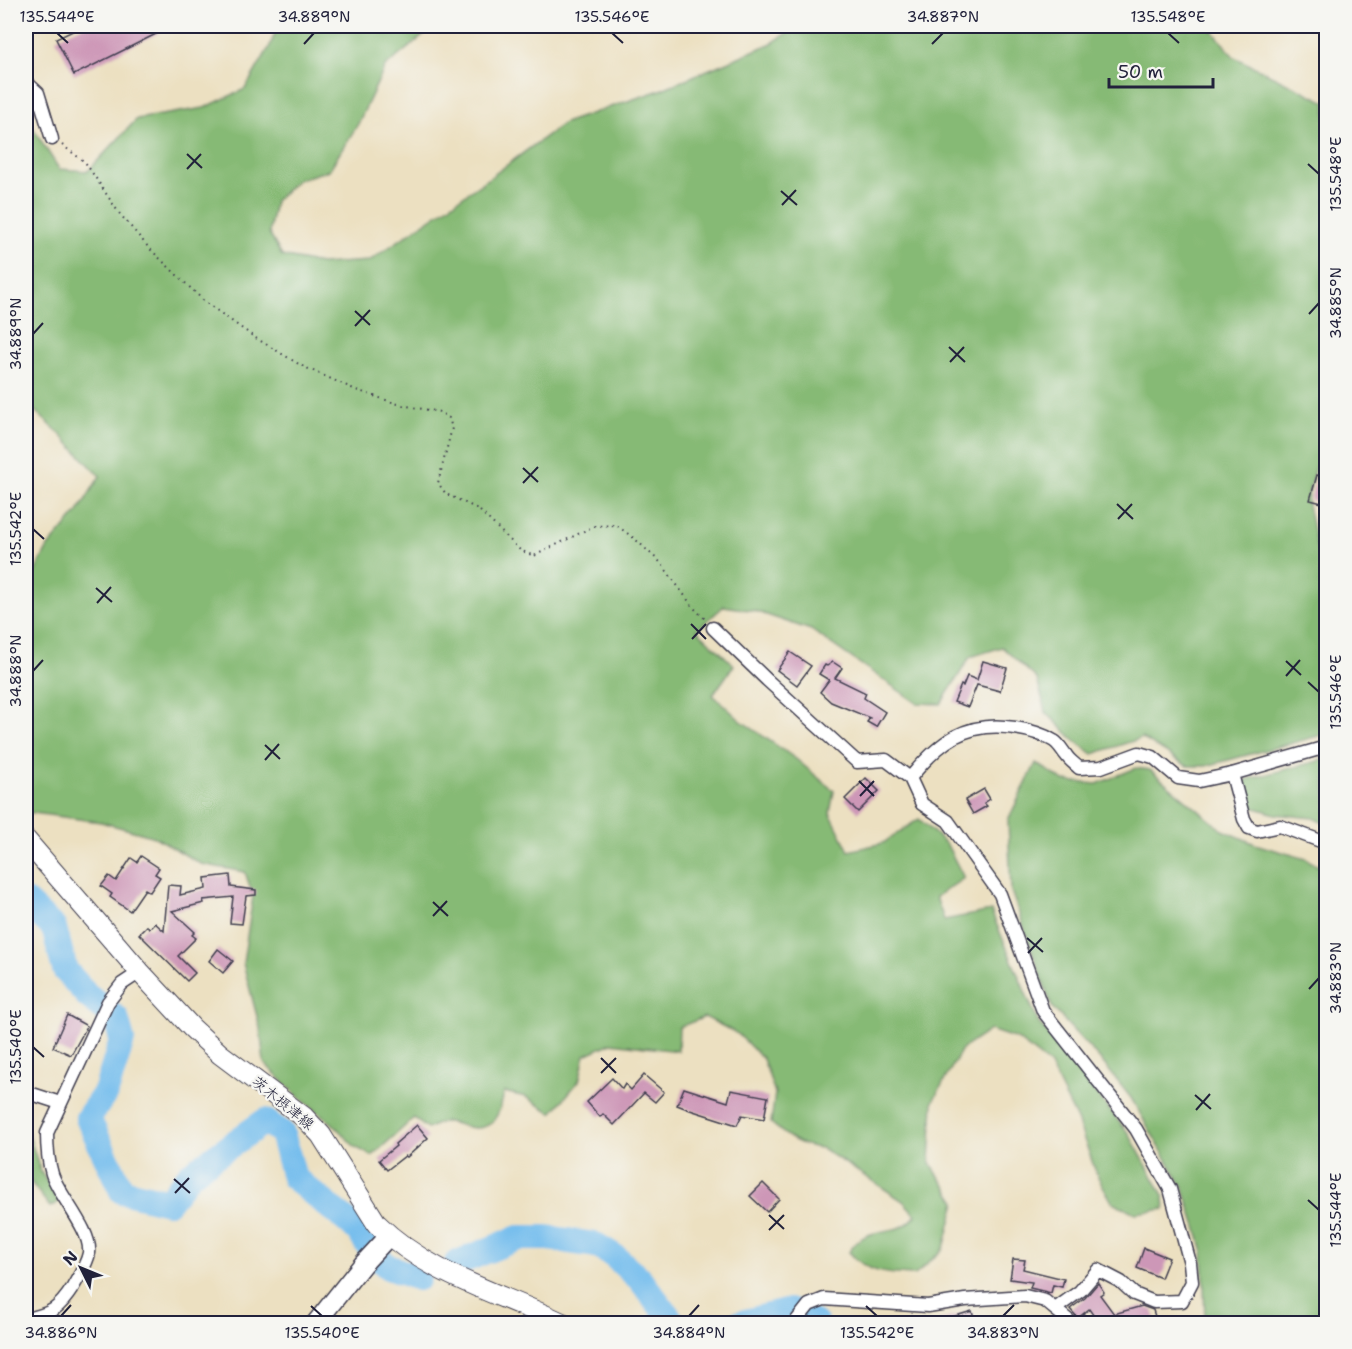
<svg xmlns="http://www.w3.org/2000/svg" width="1352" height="1349" font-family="'Shantell Sans','Klee One',sans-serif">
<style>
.forest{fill:#86ba75;stroke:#546e58;stroke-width:1.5}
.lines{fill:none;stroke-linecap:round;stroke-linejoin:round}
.river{stroke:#75bded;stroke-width:26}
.building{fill:#cd97b7}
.street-casing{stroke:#403e4f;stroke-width:15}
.secondary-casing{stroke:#403e4f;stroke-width:21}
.primary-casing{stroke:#403e4f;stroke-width:22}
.path{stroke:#403e4f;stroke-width:2;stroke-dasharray:1.5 4.5;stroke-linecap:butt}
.street{stroke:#fff;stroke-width:12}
.secondary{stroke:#fff;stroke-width:18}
.primary{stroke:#fff;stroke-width:20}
.ticks{fill:none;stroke:#22223b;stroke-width:2}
.labels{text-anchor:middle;stroke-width:4.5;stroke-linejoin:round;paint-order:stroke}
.street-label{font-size:15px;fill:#22223b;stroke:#f6f6f2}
.neatline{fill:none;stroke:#22223b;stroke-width:2}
.ticks-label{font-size:15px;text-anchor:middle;fill:#22223b}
</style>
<rect width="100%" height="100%" fill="#f6f6f2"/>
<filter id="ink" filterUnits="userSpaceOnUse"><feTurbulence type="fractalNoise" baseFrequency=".0167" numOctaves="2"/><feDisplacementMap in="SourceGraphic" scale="12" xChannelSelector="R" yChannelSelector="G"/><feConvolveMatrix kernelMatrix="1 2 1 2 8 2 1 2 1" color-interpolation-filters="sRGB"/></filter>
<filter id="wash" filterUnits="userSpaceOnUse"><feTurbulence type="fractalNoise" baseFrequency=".008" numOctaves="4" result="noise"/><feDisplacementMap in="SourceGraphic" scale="24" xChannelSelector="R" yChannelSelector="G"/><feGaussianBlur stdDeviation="1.35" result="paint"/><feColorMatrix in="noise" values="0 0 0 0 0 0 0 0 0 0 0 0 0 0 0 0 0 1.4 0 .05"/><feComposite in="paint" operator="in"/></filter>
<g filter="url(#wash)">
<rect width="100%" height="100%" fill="#ece0c1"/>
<g class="forest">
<path d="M278,26H435L385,67L357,126L329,170L297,180L275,201L269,233L282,256L321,264L369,261L488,179L564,123L660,90L772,43L797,26H1209L1234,57L1326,102V441L1314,471L1307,500L1326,594V734L1206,766H1187L1142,738L1093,754L1075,741L1046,712L1037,679L1002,647L970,657L941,704L917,703L811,630L755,611L724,606L697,630L734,665L713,695L740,720L796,759L834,791L830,813L849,851L883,843L919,819L947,845L964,878L936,897L944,920L991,911L1038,1022L1129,1134L1164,1197L1165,1209L1135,1213L1112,1202L1097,1175L1077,1120L1049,1064L1017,1039L990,1030L962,1049L933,1101L930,1163L956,1202L944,1248L915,1275C887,1274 868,1274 849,1252C868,1220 898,1241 916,1215L903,1201L822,1148C801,1147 787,1137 771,1123L775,1093L763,1059L738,1034L705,1017L679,1027L678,1051L611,1043L585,1055L579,1081L552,1113L526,1097L504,1092C500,1116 492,1134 464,1126C458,1125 450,1121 445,1122C439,1122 432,1127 427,1129L414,1118L372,1156L355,1147L332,1123L300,1098L264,1063L260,1028L243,963L253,896L245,872L201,864L155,837L101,822L26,812V624L31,579L48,547L78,512L100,476L58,432L26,403V117L59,169L88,171L137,119L204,108L245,89L269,48Z"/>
<polygon points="1326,759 1326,824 1313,818 1275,814 1252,807 1245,780"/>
<polygon points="1036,763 1064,781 1097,784 1136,768 1150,770 1221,829 1255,844 1306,859 1326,870 1326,1323 1205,1323 1203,1249 1184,1189 1131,1098 1104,1064 1052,1007 1011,891 1008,820"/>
<polygon points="26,1127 41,1172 59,1202 50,1207 26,1176"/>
</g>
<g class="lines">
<g class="river">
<polyline points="26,902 54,928 65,970 87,995 116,1018 122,1040 106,1092 88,1118 122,1191 168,1202 190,1174 265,1121 282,1133 294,1178 358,1230 374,1254 388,1267 418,1278"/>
<polyline points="457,1263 518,1238 547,1238 596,1245 614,1256 640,1279 674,1324"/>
<polyline points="737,1324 789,1311 816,1324"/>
</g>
</g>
<g id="blocks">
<g class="building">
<polygon points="83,26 172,26 74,75 56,39"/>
<polygon points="1317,475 1326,477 1326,504 1310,500"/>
<polygon points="790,652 811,666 797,685 777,670"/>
<polygon points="983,661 1007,668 1000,691 977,685 968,707 954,702 961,685 963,686 967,676 977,680"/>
<polygon points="833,662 842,668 835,678 866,693 864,698 885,712 876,727 867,722 870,718 831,702 820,692 829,680 819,674 825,665 827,666"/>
<polygon points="866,778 879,791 858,812 845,799"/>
<polygon points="984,789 990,799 984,803 987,806 973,814 965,800"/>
<polygon points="141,856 159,868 155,874 160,877 150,892 145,889 130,911 110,897 112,894 101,886 109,876 116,881 131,858 137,862"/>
<polygon points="230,875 231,887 256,890 256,895 246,896 242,924 230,923 233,897 203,900 204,903 172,911 195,932 192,935 196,938 178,956 195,973 187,981 139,934 147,926 149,929 155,923 164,931 168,885 181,886 180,895 206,889 205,878"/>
<polygon points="218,949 233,961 223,973 209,961"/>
<polygon points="67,1015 87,1026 71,1055 53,1047"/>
<polygon points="644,1075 664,1092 655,1102 644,1093 614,1125 603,1114 600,1117 587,1102 612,1078 622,1089 625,1084 631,1090"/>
<polygon points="684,1088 728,1102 731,1090 768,1097 764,1119 742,1115 737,1125 690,1110 677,1105"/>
<polygon points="417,1125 428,1138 407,1157 405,1156 387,1170 379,1160 396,1146 395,1144"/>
<polygon points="763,1183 779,1199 767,1212 750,1196"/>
<polygon points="1144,1248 1169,1258 1161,1278 1137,1268"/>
<polygon points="1013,1259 1025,1260 1023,1269 1064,1279 1062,1287 1053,1285 1051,1293 1030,1288 1032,1282 1010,1279"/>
<polygon points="1098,1283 1104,1292 1100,1295 1114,1314 1142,1306 1153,1310 1157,1323 1092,1323 1091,1320 1096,1319 1089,1309 1078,1318 1070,1309 1085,1298"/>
<polygon points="972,1311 975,1323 939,1323 939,1321"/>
</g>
</g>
</g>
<g filter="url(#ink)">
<use href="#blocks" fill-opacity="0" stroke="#403e4f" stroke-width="1.5"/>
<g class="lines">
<g class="street-casing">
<g id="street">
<polyline points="26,82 38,93 52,139"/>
<polyline points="713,628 767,680 857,762 886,760 910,778 922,804 948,821 1000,894 1043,1011 1136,1129 1170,1189 1190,1263 1192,1282 1182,1301 1154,1302 1134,1294 1121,1282 1098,1270 1080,1291 1055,1309"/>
<polyline points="1232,774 1244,819 1249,828 1257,831 1280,826 1326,843"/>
<path d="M910,778C939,742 966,720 1015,728C1028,730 1043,734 1054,741C1059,744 1062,750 1066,755C1069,760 1075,764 1079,768L1101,767L1139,753L1153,757L1178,778L1199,781L1232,774L1326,747"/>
<polyline points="26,1092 60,1103"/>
<path d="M26,1319C51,1314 59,1309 73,1287C78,1278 87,1264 89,1253C92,1231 59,1196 52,1174C48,1161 47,1147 47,1133L108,1002L122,984L140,972"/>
<polyline points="794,1324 809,1305 824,1299 928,1306 965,1300 1025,1296 1045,1301 1073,1324"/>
</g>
</g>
<g class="secondary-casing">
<polyline id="secondary" points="315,1324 363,1264 389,1236"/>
</g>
<g class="primary-casing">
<path id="primary" d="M26,840L140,972L192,1028L220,1054L304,1117L321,1135L377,1224C430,1276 498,1292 564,1324"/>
</g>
<polyline class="path" points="62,145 85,162 119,213 149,248 205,302 254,337 302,366 356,390 401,405 440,412 449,418 452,428 438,483 446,494 478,509 520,550 534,556 594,526 616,525 635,539 661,563 693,607 705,619"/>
<use href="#street" class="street"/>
<use href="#secondary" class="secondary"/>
<use href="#primary" class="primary"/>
</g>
</g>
<path class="ticks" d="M57,33L68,43M612,33L623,43M1168,33L1179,43M304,44L314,33M932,44L943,33M187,154L202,168M1308,164L1319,174M187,169L201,154M781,191L797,205M782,205L796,190M355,311L370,325M1309,314L1319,303M355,326L370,310M33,334L43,323M949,347L965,362M950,362L964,347M523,468L538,482M523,483L538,467M1117,504L1133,519M1118,519L1132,504M33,529L44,539M96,588L112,602M97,603L111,587M691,624L706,639M692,639L706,624M1286,661L1301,675M33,671L43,660M1286,676L1300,660M1308,682L1319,692M265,745L280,759M265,760L279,744M859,781L874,796M860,796L874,781M433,902L448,916M433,916L447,901M1027,938L1043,952M1028,953L1042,938M1309,989L1319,978M33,1047L44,1057M601,1058L616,1073M601,1073L616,1058M1195,1095L1211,1109M1196,1110L1210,1094M174,1179L190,1193M175,1193L189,1178M1308,1200L1319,1210M769,1215L784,1229M769,1230L784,1215M311,1306L322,1316M866,1306L877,1316M61,1316L71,1305M689,1316L699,1305M1003,1316L1014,1305"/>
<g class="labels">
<g class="street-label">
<text transform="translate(283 1103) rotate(39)" y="5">茨木摂津線</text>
</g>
</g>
<rect width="1352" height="1349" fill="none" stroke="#f6f6f2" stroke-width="66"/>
<g transform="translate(81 1268) rotate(313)" stroke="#f6f6f2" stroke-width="4.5" paint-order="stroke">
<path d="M0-4.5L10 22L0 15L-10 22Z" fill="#22223b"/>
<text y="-9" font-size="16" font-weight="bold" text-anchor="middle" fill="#22223b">N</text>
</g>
<path d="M1109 78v9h104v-9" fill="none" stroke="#22223b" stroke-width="3"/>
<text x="1118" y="78" font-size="18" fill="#22223b" stroke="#f6f6f2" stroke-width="4.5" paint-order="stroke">50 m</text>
<rect x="33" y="33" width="1286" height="1283" class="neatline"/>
<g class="ticks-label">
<text x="57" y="22">135.544°E</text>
<text x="314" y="22">34.889°N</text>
<text x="612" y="22">135.546°E</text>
<text x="943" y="22">34.887°N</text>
<text x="1168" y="22">135.548°E</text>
<text transform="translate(1336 174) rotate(-90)" y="5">135.548°E</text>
<text transform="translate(1336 303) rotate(-90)" y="5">34.885°N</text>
<text transform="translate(16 334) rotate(-90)" y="5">34.889°N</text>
<text transform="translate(16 529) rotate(-90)" y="5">135.542°E</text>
<text transform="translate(16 671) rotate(-90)" y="5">34.888°N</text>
<text transform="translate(1336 692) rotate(-90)" y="5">135.546°E</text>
<text transform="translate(1336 978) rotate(-90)" y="5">34.883°N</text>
<text transform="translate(16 1047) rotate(-90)" y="5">135.540°E</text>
<text transform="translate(1336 1210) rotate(-90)" y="5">135.544°E</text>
<text x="61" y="1338">34.886°N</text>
<text x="322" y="1338">135.540°E</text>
<text x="689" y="1338">34.884°N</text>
<text x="877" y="1338">135.542°E</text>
<text x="1003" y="1338">34.883°N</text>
</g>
</svg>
